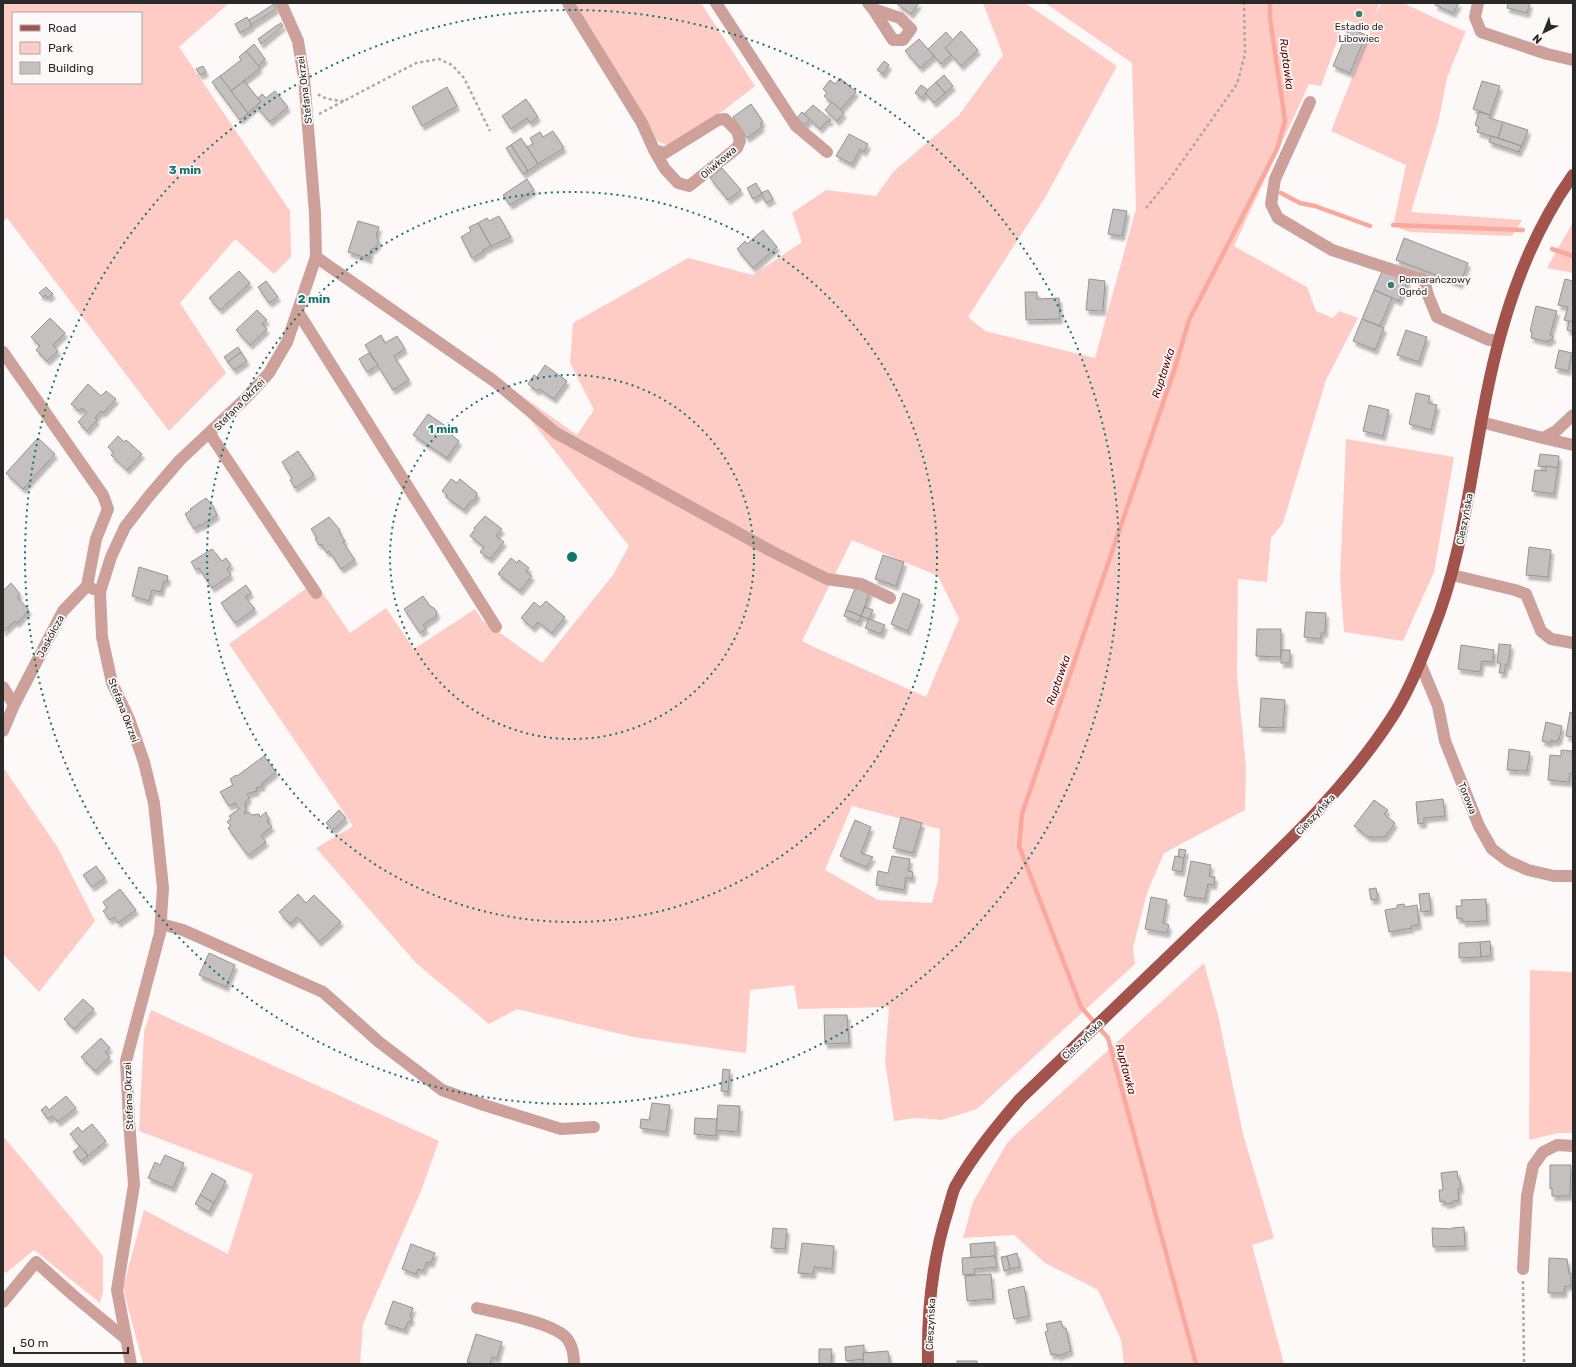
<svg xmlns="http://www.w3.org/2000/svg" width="1576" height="1367" font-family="Rubik,sans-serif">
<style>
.green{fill:#ffccc5;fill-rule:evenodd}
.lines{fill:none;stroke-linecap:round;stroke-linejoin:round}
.stream{stroke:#faa89e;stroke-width:4.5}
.building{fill:#c4c0bf;stroke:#969392;filter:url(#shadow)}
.path{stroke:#aaa7a7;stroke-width:2.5;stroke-dasharray:3 3;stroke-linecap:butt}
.minor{stroke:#cea09a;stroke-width:12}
.major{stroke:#a2534b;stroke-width:12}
.ring{fill:none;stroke:#0f766e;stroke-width:2;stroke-dasharray:2 4}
.poi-dot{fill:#3b7e6f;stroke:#fdf9f8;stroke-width:1.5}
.labels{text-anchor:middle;stroke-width:3.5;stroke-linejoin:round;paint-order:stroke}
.poi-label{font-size:10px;fill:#2a2929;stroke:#fdf9f8}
.street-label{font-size:10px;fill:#2a2929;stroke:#fdf9f8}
.water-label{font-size:11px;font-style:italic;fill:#5d0004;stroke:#fdf9f8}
.centre{fill:#0f766e;stroke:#fdf9f8;stroke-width:2}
.ring-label{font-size:12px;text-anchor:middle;font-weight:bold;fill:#0f766e;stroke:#fdf9f8;stroke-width:3.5;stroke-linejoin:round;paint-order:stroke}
</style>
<defs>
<filter id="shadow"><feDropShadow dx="2.5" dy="4.5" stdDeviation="1" flood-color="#0004"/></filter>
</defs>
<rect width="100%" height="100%" fill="#fdf9f8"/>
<g class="green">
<path d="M3,3H229L179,47L290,211L291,257L274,274L235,239L180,303L226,373L169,431L7,218L3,222ZM13,13H141V83H13Z"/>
<polygon points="572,3 701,3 755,86 674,149 653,139"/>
<path d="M983,3H1025L1117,66L1046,196L968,317L985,331L1095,358L1136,209L1132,63L1045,3H1380L1374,16L1382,3H1403L1461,30L1466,31L1447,78L1439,119L1411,212L1522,220L1512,236L1410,232L1393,226L1406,165L1331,131L1371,30L1345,19L1321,86L1309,84L1234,246L1307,287L1316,311L1333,318L1339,311L1358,318L1326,380L1283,523L1271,538L1267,582L1238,579L1237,675L1246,768L1245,810L1164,853L1147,893L1133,948L1135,964L977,1109L942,1120L916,1118L894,1121L885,1061L889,1007L798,1009L794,985L750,990L746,1053L633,1037L517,1009L489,1024L416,963L316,848L353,826L229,644L315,582L350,633L386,608L414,649L475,609L482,620L542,663L613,575L629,546L519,405L511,388L577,435L594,410L570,363L573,323L688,258L753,275L802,242L792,213L826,190L876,196L893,172L959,115L1003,55ZM852,540L938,576L959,619L926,697L816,648L802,641ZM852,806L940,829L938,880L932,903L878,900L825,870Z"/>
<polygon points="1573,221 1573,273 1547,268 1573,222"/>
<polygon points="1346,439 1454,457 1434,572 1403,641 1344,632 1340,578"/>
<polygon points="3,767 58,848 95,921 39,992 3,954"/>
<polygon points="1204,963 1218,1015 1243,1134 1274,1238 1252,1245 1284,1364 1124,1364 1121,1340 1098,1290 1045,1263 1014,1235 963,1238 973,1202 1007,1143 1018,1132"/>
<polygon points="1530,970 1573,972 1573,1133 1558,1133 1529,1140"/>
<polygon points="151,1010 439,1141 421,1191 363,1324 360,1364 143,1364 123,1288 144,1210 228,1254 253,1174 139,1131 144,1031"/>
<polygon points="3,1136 103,1256 103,1292 100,1303 34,1250 6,1273 3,1271"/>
</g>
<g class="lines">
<g class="stream">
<polyline points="1281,193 1300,203 1315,206 1370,226"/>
<polyline points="1393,225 1523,230"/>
<polyline points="1552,249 1573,256"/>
<polyline points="1196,1364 1108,1038 1081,1007 1019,846 1022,814 1174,371 1189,320 1277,149 1285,121 1270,18 1270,3"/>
</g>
</g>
<g class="building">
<polygon points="896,3 919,3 911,14"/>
<polygon points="1436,3 1459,3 1453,13 1435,5"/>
<polygon points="1508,3 1530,3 1527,13 1507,8"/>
<polygon points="274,4 276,9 251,25 249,20"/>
<polygon points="247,17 252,26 240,33 235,24"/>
<polygon points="281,23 283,26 261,44 258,39 276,26"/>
<polygon points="1349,28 1366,35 1350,73 1333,66"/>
<polygon points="961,31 978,50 961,66 945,48"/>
<polygon points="946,32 953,40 945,48 951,55 941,64 928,49"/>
<polygon points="919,39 934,56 920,68 905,51"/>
<polygon points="254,44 265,59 258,66 246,51"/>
<polygon points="246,51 260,68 231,91 220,76 241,60 239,57"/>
<polygon points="884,61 889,65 883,74 877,70"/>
<polygon points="203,66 206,72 200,75 196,69"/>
<polygon points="944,75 953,86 945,93 936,82"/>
<polygon points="220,76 248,113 240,120 212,82"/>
<polygon points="840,78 856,92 840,110 824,96 827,93 823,89 830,80 835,84"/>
<polygon points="244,81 261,102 248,113 231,91"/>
<polygon points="1482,81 1500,86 1490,115 1473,109"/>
<polygon points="936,82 945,93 934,103 925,92"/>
<polygon points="921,85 928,90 922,98 915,93"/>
<polygon points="447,87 457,106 422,126 412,107"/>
<polygon points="275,91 288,107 270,122 256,106 261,102 258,98 262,94 266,98"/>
<polygon points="526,99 538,117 530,123 527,118 511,129 502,116"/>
<polygon points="832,102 844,113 837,121 825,110"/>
<polygon points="751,104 763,122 760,124 762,127 747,138 733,117"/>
<polygon points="813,105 831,120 829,122 827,121 820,129 804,114"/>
<polygon points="802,112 810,119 805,125 797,118"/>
<polygon points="1479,112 1490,115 1489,118 1503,122 1498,138 1477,132 1479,127 1475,125"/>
<polygon points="1503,122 1528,130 1522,146 1498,138"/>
<polygon points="553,131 564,148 538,164 527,147 533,144 530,138 540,132 543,137"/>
<polygon points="849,134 868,144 864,152 860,149 852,164 836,156"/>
<polygon points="1491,136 1521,146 1519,152 1489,142"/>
<polygon points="521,138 538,164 528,171 511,145"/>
<polygon points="511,145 528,171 523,174 506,148"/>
<polygon points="722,168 741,190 728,200 710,178"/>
<polygon points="527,179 534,190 510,205 503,195"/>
<polygon points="756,183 762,194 753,199 747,188"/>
<polygon points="768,190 773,199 766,203 761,193"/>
<polygon points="1113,209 1127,211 1122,236 1108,234"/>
<polygon points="499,216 511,237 491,246 478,223 487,218 489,221"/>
<polygon points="358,221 379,227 376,236 378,238 378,244 374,249 371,249 369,259 348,252"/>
<polygon points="478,223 491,246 483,250 483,252 472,258 461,237 471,231 469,227"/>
<polygon points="763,230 777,247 753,268 737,249 745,241 747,244"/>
<polygon points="1404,238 1468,263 1460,284 1396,260"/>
<polygon points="1383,269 1408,280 1399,301 1374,290"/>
<polygon points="239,271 250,283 220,310 209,298"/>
<polygon points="1089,279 1105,281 1103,311 1086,310"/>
<polygon points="1565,279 1573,281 1573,322 1564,320 1568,307 1558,305"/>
<polygon points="266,281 278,297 269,303 258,287"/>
<polygon points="46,287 53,294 48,298 45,295 43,297 39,293"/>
<polygon points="1374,290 1392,298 1380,326 1362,319"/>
<polygon points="1025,292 1037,292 1037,299 1059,298 1060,319 1026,320"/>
<polygon points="1536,306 1557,311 1550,335 1553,336 1552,340 1550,339 1549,342 1531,338 1532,331 1530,331"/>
<polygon points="257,310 267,320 262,324 267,329 250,345 236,330"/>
<polygon points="50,318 65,333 53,345 58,351 47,361 36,350 40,346 31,337"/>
<polygon points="1362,319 1384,328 1375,350 1353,341"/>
<polygon points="1569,321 1573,322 1573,332 1567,330"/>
<polygon points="1406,330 1427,337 1419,362 1397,355"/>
<polygon points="381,335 385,343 397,336 405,349 394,356 409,380 393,390 365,345"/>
<polygon points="238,347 241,352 228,362 224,357"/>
<polygon points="1559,350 1572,353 1568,371 1555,368"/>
<polygon points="241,352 247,361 234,370 228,362"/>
<polygon points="369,353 378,365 367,372 359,359"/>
<polygon points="545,365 567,381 554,399 539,389 537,391 528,384 534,375 537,377"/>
<polygon points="88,384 101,396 106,391 116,399 103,413 101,411 95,418 97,420 87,431 78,422 87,412 82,408 79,411 71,404"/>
<polygon points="1416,393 1430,396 1428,403 1437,405 1431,430 1409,424"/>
<polygon points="1369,405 1389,410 1383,436 1363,431"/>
<polygon points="428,414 450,429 448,432 459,441 447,458 413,435"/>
<polygon points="118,436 124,442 126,440 142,454 127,470 111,455 114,453 108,447"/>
<polygon points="38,438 55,454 23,489 6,473"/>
<polygon points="298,451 314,475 295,488 290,480 292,478 282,462"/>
<polygon points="1540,454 1559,456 1558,468 1538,466"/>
<polygon points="1546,466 1558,468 1554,494 1532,491 1535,470 1546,471"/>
<polygon points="451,479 457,483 460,479 477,493 476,498 473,501 471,501 464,510 446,497 447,495 442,491"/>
<polygon points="206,498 214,507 214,509 217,515 201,526 200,525 194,529 185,514 191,510 190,509"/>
<polygon points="485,516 502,529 496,536 504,542 490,559 480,552 484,547 470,536 475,529 474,528"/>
<polygon points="329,517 340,530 339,532 345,541 343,542 355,560 341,569 329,551 327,553 321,544 319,545 315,539 317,538 311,529"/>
<polygon points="1529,547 1551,550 1548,577 1526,575"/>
<polygon points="212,549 222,561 226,558 231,565 227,569 231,575 212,588 199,568 196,570 191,562"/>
<polygon points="883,555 904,562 896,586 875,579"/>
<polygon points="511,558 517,563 519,560 529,568 526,572 532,576 520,591 498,574"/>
<polygon points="139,567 168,576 167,582 164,581 161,592 152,590 149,601 132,596"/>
<polygon points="11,583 20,594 17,597 29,610 17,623 15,621 3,632 3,591"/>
<polygon points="246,585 251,593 245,597 255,609 235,623 221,603"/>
<polygon points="856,586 870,592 861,616 846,610"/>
<polygon points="903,593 920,600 908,631 891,624"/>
<polygon points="423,596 430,606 434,608 437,612 436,616 423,625 426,629 420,633 404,609"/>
<polygon points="546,601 565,617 552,633 538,622 533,628 521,618 534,602 540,607"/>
<polygon points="865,607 873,610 869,619 861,616"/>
<polygon points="846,610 861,616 859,622 844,616"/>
<polygon points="1306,612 1326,613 1325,633 1321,633 1321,639 1304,637"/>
<polygon points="869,619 885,625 881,634 865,628"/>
<polygon points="1257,629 1281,629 1281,657 1256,656"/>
<polygon points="1499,644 1511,645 1508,665 1506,664 1504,673 1499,673 1501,663 1497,663"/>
<polygon points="1461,645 1494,650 1493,662 1482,661 1480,672 1458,669"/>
<rect x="1281" y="650" width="9" height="13"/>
<polygon points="1261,698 1285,700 1283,728 1259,727"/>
<polygon points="1570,712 1573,713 1573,737 1566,736"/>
<polygon points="1546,722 1562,726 1559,740 1557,740 1556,742 1551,740 1550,743 1542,741"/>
<polygon points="1509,749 1530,752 1527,771 1507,770"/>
<polygon points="1561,750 1572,751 1573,774 1570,773 1569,782 1548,780 1550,755 1561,756"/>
<polygon points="264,756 276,772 262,783 263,786 256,788 257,791 247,794 249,798 245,803 246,811 244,812 245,814 248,812 252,815 259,814 260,817 266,812 269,820 267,821 272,827 261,835 266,842 249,855 246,853 228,828 231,826 227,822 231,819 229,816 239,809 235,803 229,806 220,792 233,785 230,779 236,775 237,776"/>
<polygon points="1443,799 1445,816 1424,818 1424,823 1418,824 1416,802"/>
<polygon points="1374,800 1388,810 1384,814 1395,823 1385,837 1368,837 1354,826"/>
<polygon points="339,810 346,818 333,830 326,823"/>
<polygon points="901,817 922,823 913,853 893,848"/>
<polygon points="855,820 871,827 861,853 873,857 866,867 840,856"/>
<polygon points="1179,849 1186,850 1184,858 1178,857"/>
<polygon points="892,856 910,859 908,871 913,872 912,879 906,877 904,890 876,885 878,871 888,873"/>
<polygon points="1175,856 1184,858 1182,872 1172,870"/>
<polygon points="1191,861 1211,865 1209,876 1215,877 1214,885 1208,884 1205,899 1184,896"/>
<polygon points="96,866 105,878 92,887 83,875"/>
<polygon points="1376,888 1378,899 1371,900 1369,889"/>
<polygon points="120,889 136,910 118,923 114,917 110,920 103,911 107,908 103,902"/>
<polygon points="1429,893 1431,911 1421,912 1419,894"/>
<polygon points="298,894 306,903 314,895 341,922 319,942 297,917 290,924 279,912"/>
<polygon points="1151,897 1167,900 1163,923 1169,925 1167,933 1145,929"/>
<polygon points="1486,899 1487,921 1463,922 1462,918 1457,919 1456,906 1462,906 1461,900"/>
<polygon points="1404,904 1405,907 1417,905 1419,925 1411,926 1412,928 1389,932 1385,910 1397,908 1397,905"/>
<polygon points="1490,941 1491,956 1481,957 1480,942"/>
<polygon points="1480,942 1481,957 1459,958 1459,943"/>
<polygon points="209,953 235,965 226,987 199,975"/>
<polygon points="83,999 94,1009 74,1029 64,1019"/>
<polygon points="824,1015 847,1015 849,1043 825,1044"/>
<polygon points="101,1038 110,1048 105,1052 110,1057 95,1071 81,1057"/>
<polygon points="723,1069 730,1070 728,1092 721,1091"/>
<polygon points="66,1096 76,1108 58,1122 53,1116 48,1119 41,1110 46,1106 49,1110"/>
<polygon points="652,1103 670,1105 666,1132 640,1128 641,1119 649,1120"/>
<polygon points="718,1105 740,1106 738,1132 716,1130"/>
<polygon points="695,1118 717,1119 716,1136 694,1134"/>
<polygon points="92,1124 106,1141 88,1156 70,1134 78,1127 82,1132"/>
<polygon points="80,1146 88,1156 81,1161 73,1152"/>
<polygon points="165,1155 184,1163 173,1188 148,1178 155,1162 160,1165"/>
<polygon points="1550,1165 1571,1165 1570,1196 1552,1196 1552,1188 1550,1189"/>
<polygon points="1457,1171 1458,1179 1460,1179 1461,1189 1458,1189 1459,1200 1453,1201 1453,1203 1445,1204 1445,1201 1440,1202 1439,1190 1443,1190 1441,1173"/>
<polygon points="212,1173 226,1181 214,1203 200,1195"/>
<polygon points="200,1195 214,1203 209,1212 195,1204"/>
<polygon points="1464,1227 1465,1246 1433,1247 1432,1228 1452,1229 1452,1228"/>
<polygon points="773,1228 787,1229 785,1249 771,1248"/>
<polygon points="995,1242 995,1256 971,1258 970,1244"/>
<polygon points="802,1243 834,1246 832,1269 814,1267 813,1274 798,1273"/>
<polygon points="411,1244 435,1253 431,1263 427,1262 423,1271 418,1269 416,1274 402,1269"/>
<polygon points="1017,1253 1020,1267 1010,1269 1007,1256"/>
<polygon points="995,1256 997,1267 974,1269 975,1274 963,1275 962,1258"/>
<polygon points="1007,1256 1010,1269 1004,1271 1001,1257"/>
<polygon points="1549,1258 1567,1259 1569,1274 1571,1273 1571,1286 1565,1286 1564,1293 1548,1293"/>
<polygon points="991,1274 993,1299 967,1301 965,1276"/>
<polygon points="1024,1286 1029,1316 1014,1319 1008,1290"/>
<polygon points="393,1301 413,1308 410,1316 412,1318 411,1321 408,1322 405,1330 385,1324"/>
<polygon points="1061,1321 1063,1328 1066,1328 1071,1351 1058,1356 1056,1354 1051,1355 1045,1332 1048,1331 1046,1324"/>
<polygon points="476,1334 502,1342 497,1359 492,1357 490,1364 475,1364 467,1362"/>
<polygon points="864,1345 864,1359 846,1361 845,1347"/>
<polygon points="819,1349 832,1349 831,1364 819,1364"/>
<polygon points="888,1351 890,1364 864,1364 863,1353"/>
<rect x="957" y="1361" width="20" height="3"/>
</g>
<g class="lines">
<g class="path">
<path d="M318,94C325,100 335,100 344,101"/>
<polyline points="319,114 416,63 439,59 452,65 464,78 490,131"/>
<polyline points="1146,208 1169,180 1237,84 1245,54 1244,3"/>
<polyline points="1523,1281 1524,1364"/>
</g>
<g class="minor">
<polyline points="568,3 642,123 654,150 665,169 678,183 689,186 737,148 740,141 737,131 725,119 718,120 665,153 654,150"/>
<polyline points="716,3 796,126 827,152"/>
<polyline points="868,3 873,9 893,40 903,40 911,29 900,18 873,9"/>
<polyline points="1478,3 1475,17 1481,32 1547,54 1573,60"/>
<polyline points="1310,102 1275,179 1271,204 1278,218 1332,250 1424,280 1428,295 1437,317 1489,340 1498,340"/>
<polyline points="316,257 494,381 556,433 771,551 827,579 861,584 890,598"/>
<polyline points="298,312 496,627"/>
<polyline points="3,352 103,495 108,509 96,539 87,586"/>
<polyline points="1481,422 1543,438 1556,431 1573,415"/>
<polyline points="210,434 316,593"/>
<polyline points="1543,438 1573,445"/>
<polyline points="1452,575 1515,590 1526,594 1541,631 1551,639 1573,643"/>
<polyline points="1420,663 1438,706 1445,741 1479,826 1492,849 1508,861 1528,870 1554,876 1573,876"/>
<polyline points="3,687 14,705"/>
<polyline points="3,731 14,705 63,611 87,586 93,589"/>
<polyline points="161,924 183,930 323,992 379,1042 442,1090 484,1105 561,1129 594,1127"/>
<polyline points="1523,1269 1527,1196 1533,1166 1543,1152 1557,1145 1573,1146"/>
<polyline points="3,1302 36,1262 74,1296 126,1339"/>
<path d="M477,1308C498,1313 557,1323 568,1340C573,1347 574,1356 574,1364"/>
<polyline points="131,1364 117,1290 134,1185 129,1121 126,1061 160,933 163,888 154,803 144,762 129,719 112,683 102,637 100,592 111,557 125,527 149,496 180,460 246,398 269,373 287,342 316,257 315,213 304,78 298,41 281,3"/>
</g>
<path class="major" d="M928,1364C927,1313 932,1260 948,1210C950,1203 952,1194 955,1187C973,1155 996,1127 1020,1099C1080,1041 1141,983 1201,925C1271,858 1344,794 1396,711C1411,686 1422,658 1433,630C1461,561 1469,486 1483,413C1498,330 1523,245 1573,175"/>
</g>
<g class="ring">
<circle cx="572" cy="557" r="182"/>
<circle cx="572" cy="557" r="365"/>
<circle cx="572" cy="557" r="547"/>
</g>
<g class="poi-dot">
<circle cx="1359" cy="14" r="4"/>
<circle cx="1391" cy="285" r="4"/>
</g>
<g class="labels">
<g class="poi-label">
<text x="1359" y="30">Estadio de<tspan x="1359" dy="12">Libowiec</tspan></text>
<text x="1399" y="283" text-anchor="start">Pomarańczowy<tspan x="1399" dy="12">Ogród</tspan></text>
</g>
<g class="street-label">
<text transform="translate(304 90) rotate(-97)" y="4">Stefana Okrzei</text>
<text transform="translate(718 162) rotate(-41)" y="4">Oliwkowa</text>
<text transform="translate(239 404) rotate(-46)" y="4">Stefana Okrzei</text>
<text transform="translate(1464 519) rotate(-79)" y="4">Cieszyńska</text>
<text transform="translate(50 636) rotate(-62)" y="4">Jaskółcza</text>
<text transform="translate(124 710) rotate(69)" y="4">Stefana Okrzei</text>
<text transform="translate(1468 798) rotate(68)" y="4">Torowa</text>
<text transform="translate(1315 814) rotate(-47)" y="4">Cieszyńska</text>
<text transform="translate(1082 1039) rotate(-44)" y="4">Cieszyńska</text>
<text transform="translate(128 1096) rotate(-92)" y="4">Stefana Okrzei</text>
<text transform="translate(930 1324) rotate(-87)" y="4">Cieszyńska</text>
</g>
<g class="water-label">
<text transform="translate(1287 64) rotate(83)" y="4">Ruptawka</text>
<text transform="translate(1163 373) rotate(-72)" y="4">Ruptawka</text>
<text transform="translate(1058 680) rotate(-71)" y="4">Ruptawka</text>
<text transform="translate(1126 1069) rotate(75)" y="4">Ruptawka</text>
</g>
</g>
<circle cx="572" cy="557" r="6" class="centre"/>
<g class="ring-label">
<text x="185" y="174">3 min</text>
<text x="314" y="303">2 min</text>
<text x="443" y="433">1 min</text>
</g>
<rect width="1576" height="1367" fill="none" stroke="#2a2929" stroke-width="8"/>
<rect x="12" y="12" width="130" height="72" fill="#fdf9f8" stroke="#a9a6a5"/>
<rect x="20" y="25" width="20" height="6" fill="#a2534b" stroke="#a9a6a5"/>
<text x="48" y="32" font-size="12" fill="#2a2929">Road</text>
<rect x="20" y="42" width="20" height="12" fill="#ffccc5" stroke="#a9a6a5"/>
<text x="48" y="52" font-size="12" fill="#2a2929">Park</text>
<rect x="20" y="62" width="20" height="12" fill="#c4c0bf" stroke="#a9a6a5"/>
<text x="48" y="72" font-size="12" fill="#2a2929">Building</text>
<g transform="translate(1544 32) rotate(223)" stroke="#fdf9f8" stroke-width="3" paint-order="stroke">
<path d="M0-3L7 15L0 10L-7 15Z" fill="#2a2929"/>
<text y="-6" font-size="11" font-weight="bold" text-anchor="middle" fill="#2a2929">N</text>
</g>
<path d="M14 1347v6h114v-6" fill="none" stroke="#2a2929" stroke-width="2"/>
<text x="20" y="1347" font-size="12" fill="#2a2929" stroke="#fdf9f8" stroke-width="3" paint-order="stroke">50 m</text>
</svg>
